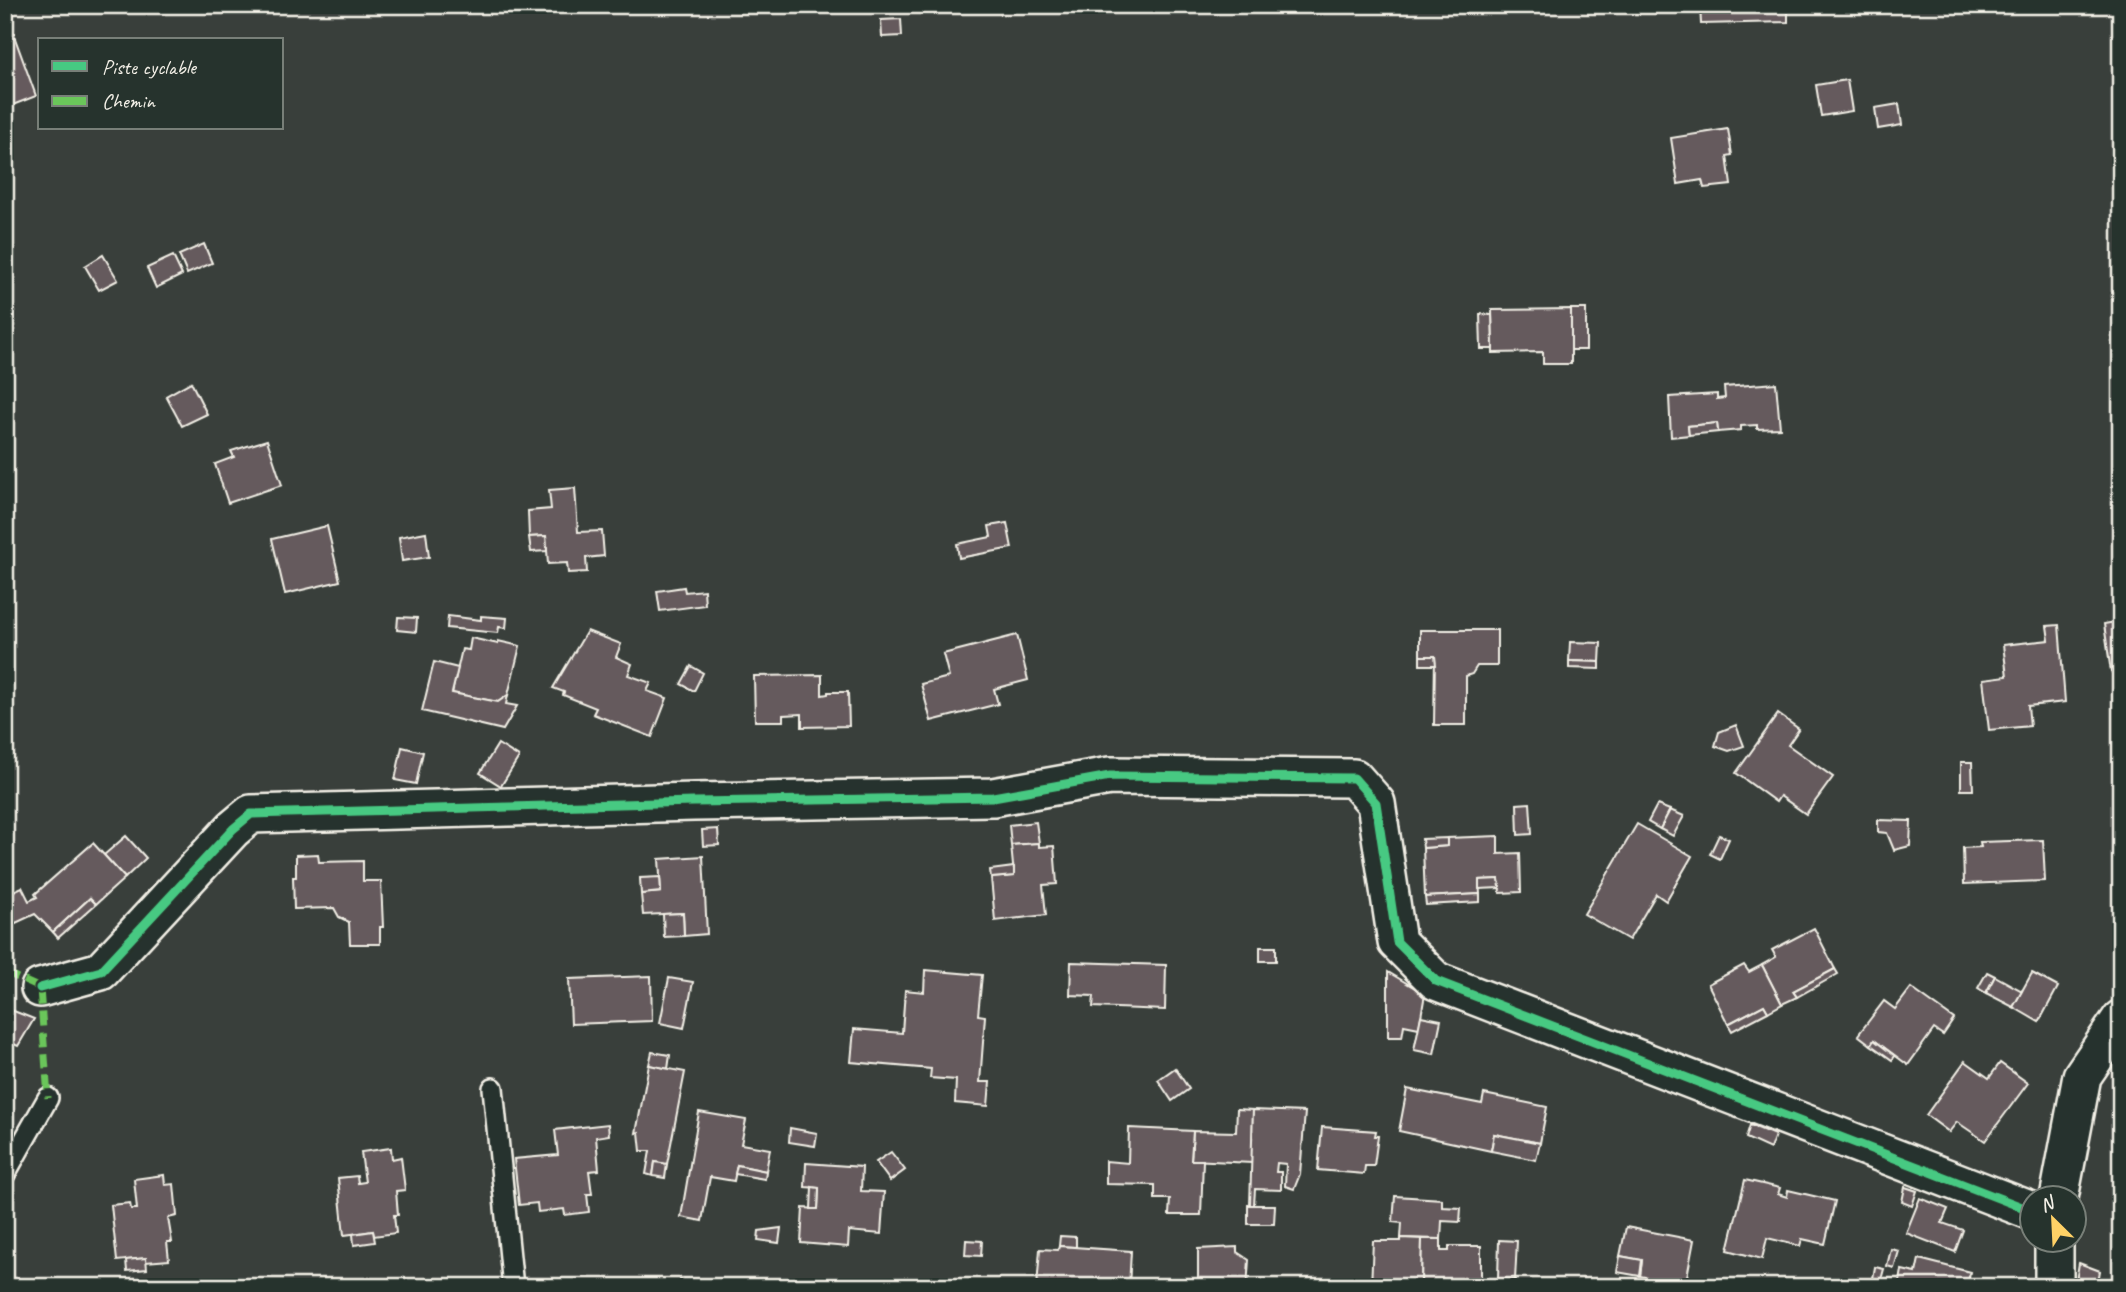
<svg xmlns="http://www.w3.org/2000/svg" width="2126" height="1292" font-family="Caveat,sans-serif">
<style>
.building{fill:#655a5d;stroke:#f4f1e8;stroke-width:2}
.lines{fill:none;stroke-linecap:round;stroke-linejoin:round}
.lane-casing{stroke:#f4f1e8;stroke-width:24}
.street-casing{stroke:#f4f1e8;stroke-width:42}
.lane{stroke:#26332d;stroke-width:19}
.street{stroke:#26332d;stroke-width:37}
.quiet{stroke:#6ac65a;stroke-width:7;stroke-dasharray:14 7;stroke-linecap:butt}
.cycleway-casing{stroke:#26332d;stroke-width:13}
.cycleway{stroke:#46c982;stroke-width:9}
</style>
<rect width="100%" height="100%" fill="#393f3b"/>
<filter id="ink" filterUnits="userSpaceOnUse"><feTurbulence type="fractalNoise" baseFrequency=".0143" numOctaves="2"/><feDisplacementMap in="SourceGraphic" scale="14" xChannelSelector="R" yChannelSelector="G"/><feConvolveMatrix kernelMatrix="1 2 1 2 8 2 1 2 1" color-interpolation-filters="sRGB"/></filter>
<g filter="url(#ink)">
<g class="building">
<polygon points="1700,5 1788,5 1788,22 1701,24"/>
<polygon points="5,11 36,96 5,108"/>
<polygon points="901,19 902,36 882,37 881,20"/>
<polygon points="1847,80 1852,111 1821,116 1816,85"/>
<polygon points="1899,104 1902,125 1878,129 1875,108"/>
<polygon points="1728,129 1732,155 1727,156 1731,185 1704,188 1702,180 1678,184 1671,138"/>
<polygon points="204,244 212,263 187,274 179,255"/>
<polygon points="103,255 118,280 99,290 85,266"/>
<polygon points="173,256 182,275 156,288 147,268"/>
<rect x="1571" y="309" width="15" height="41"/>
<polygon points="1571,309 1571,364 1543,364 1543,352 1493,353 1492,310"/>
<polygon points="1480,314 1492,315 1493,349 1481,349"/>
<polygon points="191,382 207,414 182,426 166,396"/>
<polygon points="1776,383 1780,428 1757,429 1757,425 1741,426 1741,430 1718,432 1717,423 1688,426 1689,435 1671,437 1669,397 1717,394 1717,399 1725,398 1724,387"/>
<polygon points="1717,423 1718,432 1689,435 1688,426"/>
<polygon points="267,440 282,485 228,503 215,464 234,457 231,451"/>
<polygon points="575,488 578,532 602,531 604,556 586,558 587,572 568,573 567,563 548,564 546,536 529,537 528,511 551,509 549,490"/>
<polygon points="1007,523 1012,548 959,558 957,544 991,537 989,526"/>
<polygon points="327,526 340,581 285,594 272,539"/>
<polygon points="426,532 429,557 402,561 399,537"/>
<polygon points="546,536 547,551 531,552 529,537"/>
<polygon points="684,587 685,592 704,590 705,605 660,611 657,591"/>
<polygon points="448,616 481,620 481,616 507,618 506,628 499,627 498,633 447,628"/>
<polygon points="398,617 417,618 416,632 397,630"/>
<polygon points="2121,621 2121,670 2111,672 2104,624"/>
<polygon points="2059,625 2065,702 2028,706 2030,726 1989,730 1983,679 2007,676 2003,645 2049,640 2047,626"/>
<polygon points="1420,630 1497,630 1497,666 1477,666 1472,674 1466,676 1466,725 1434,725 1435,656 1420,656"/>
<polygon points="587,631 621,644 616,657 632,664 628,675 651,683 647,691 667,698 652,737 593,714 596,708 563,695 564,692 553,688"/>
<polygon points="1017,635 1028,680 994,689 998,704 931,721 921,684 949,677 943,654"/>
<polygon points="471,638 498,644 498,641 520,646 508,695 498,702 452,693 462,649 469,650"/>
<polygon points="1570,642 1601,643 1600,662 1569,661"/>
<polygon points="1420,656 1435,656 1436,665 1420,665"/>
<polygon points="1569,661 1600,662 1600,669 1569,668"/>
<polygon points="434,662 458,668 452,693 498,702 508,695 506,704 517,706 503,730 422,711"/>
<polygon points="691,666 703,673 694,691 681,684"/>
<polygon points="822,675 822,695 828,694 828,692 848,692 849,726 802,727 802,714 783,715 783,721 755,721 754,676"/>
<polygon points="1778,714 1799,729 1788,745 1833,777 1806,814 1780,796 1776,802 1736,773"/>
<polygon points="1736,725 1744,746 1729,751 1715,746 1719,732"/>
<polygon points="498,744 519,757 501,786 480,773"/>
<polygon points="402,747 423,752 416,784 395,780"/>
<polygon points="1961,762 1972,762 1973,790 1961,790"/>
<polygon points="1530,803 1532,834 1518,835 1517,804"/>
<polygon points="1657,805 1670,810 1660,829 1648,822"/>
<polygon points="1670,810 1684,816 1673,836 1660,829"/>
<polygon points="1878,820 1911,821 1910,846 1894,850 1887,833 1878,832"/>
<polygon points="1036,822 1039,843 1011,845 1009,825"/>
<polygon points="1637,824 1692,856 1666,901 1656,894 1629,940 1584,914"/>
<polygon points="718,829 719,845 703,846 702,830"/>
<polygon points="1719,835 1729,839 1720,859 1710,854"/>
<polygon points="126,836 146,858 125,878 104,855"/>
<polygon points="1498,836 1498,854 1520,853 1521,892 1500,893 1499,879 1479,880 1480,894 1425,897 1423,848 1447,846 1447,838"/>
<polygon points="1447,838 1447,846 1423,848 1422,839"/>
<polygon points="2043,840 2045,881 1964,884 1963,848 1981,847 1980,842"/>
<polygon points="93,843 125,878 96,904 90,898 53,932 35,914 5,928 5,895 22,887 29,901 37,897 35,894"/>
<polygon points="1039,843 1039,847 1054,846 1057,884 1043,885 1046,915 995,921 991,878 1014,876 1011,845"/>
<polygon points="318,854 319,862 363,861 363,881 381,881 383,927 380,927 380,944 350,944 349,922 339,917 334,908 294,909 293,877 296,877 296,855"/>
<polygon points="703,856 707,934 684,936 683,913 643,915 641,894 661,892 659,859"/>
<polygon points="1014,867 1014,876 991,878 990,870"/>
<polygon points="660,877 661,892 641,894 640,878"/>
<polygon points="1499,879 1500,888 1479,889 1479,880"/>
<polygon points="1480,894 1480,902 1426,905 1425,897"/>
<polygon points="90,898 96,904 58,938 53,932"/>
<polygon points="683,913 684,936 664,937 663,914"/>
<polygon points="1814,928 1835,969 1793,991 1797,997 1782,1004 1762,965 1776,957 1772,950"/>
<rect x="1260" y="947" width="16" height="14"/>
<polygon points="1071,962 1166,965 1165,1010 1093,1007 1094,996 1070,995"/>
<polygon points="1744,965 1749,972 1762,965 1782,1004 1768,1012 1764,1005 1728,1024 1708,984"/>
<polygon points="1835,969 1838,974 1797,997 1793,991"/>
<polygon points="925,970 982,975 978,1015 985,1016 980,1082 990,1082 988,1106 955,1103 956,1080 930,1078 931,1069 851,1062 854,1029 902,1033 905,990 924,992"/>
<polygon points="1388,972 1425,994 1419,1028 1404,1025 1402,1037 1388,1037"/>
<polygon points="1987,972 1995,976 1986,993 1978,988"/>
<polygon points="2032,973 2058,987 2039,1022 2013,1007"/>
<polygon points="651,976 652,1021 571,1024 569,979"/>
<polygon points="1995,976 2022,991 2013,1007 1986,993"/>
<polygon points="669,978 693,982 684,1028 660,1023"/>
<polygon points="1911,988 1954,1019 1943,1035 1934,1029 1908,1065 1874,1040 1871,1045 1858,1035 1884,1001 1895,1009"/>
<polygon points="1764,1005 1768,1012 1732,1031 1728,1024"/>
<polygon points="6,1008 34,1019 18,1046 5,1040"/>
<polygon points="1421,1016 1441,1020 1434,1054 1414,1050"/>
<polygon points="1874,1040 1895,1056 1892,1060 1871,1045"/>
<polygon points="652,1052 670,1055 668,1069 649,1065"/>
<polygon points="1965,1061 1989,1078 2000,1063 2028,1083 1985,1141 1957,1122 1949,1132 1926,1115"/>
<polygon points="649,1065 685,1072 667,1164 655,1162 653,1176 646,1174 650,1151 641,1151 639,1132 636,1133"/>
<polygon points="1175,1068 1189,1089 1172,1101 1158,1080"/>
<polygon points="1407,1089 1482,1104 1484,1094 1547,1107 1540,1143 1494,1134 1491,1151 1399,1131"/>
<polygon points="1237,1109 1253,1110 1252,1163 1191,1160 1193,1131 1236,1132"/>
<polygon points="1253,1110 1305,1112 1300,1174 1294,1189 1285,1186 1286,1164 1277,1163 1276,1172 1281,1172 1281,1190 1255,1189 1254,1205 1250,1205"/>
<polygon points="699,1112 746,1120 741,1144 770,1149 766,1171 737,1165 734,1181 710,1177 702,1221 681,1217"/>
<polygon points="608,1124 609,1135 596,1137 599,1170 589,1171 592,1194 587,1194 589,1212 565,1215 564,1209 538,1212 537,1203 519,1205 514,1159 558,1155 555,1130"/>
<polygon points="1750,1125 1775,1135 1770,1149 1746,1138"/>
<polygon points="1322,1127 1376,1131 1375,1136 1378,1136 1374,1166 1365,1166 1364,1174 1318,1170"/>
<polygon points="790,1128 817,1133 815,1146 789,1142"/>
<polygon points="1129,1128 1193,1131 1191,1160 1203,1160 1201,1215 1169,1215 1170,1199 1155,1199 1155,1185 1106,1184 1106,1161 1128,1163"/>
<polygon points="1494,1134 1540,1143 1536,1160 1491,1151"/>
<polygon points="391,1148 392,1159 401,1157 405,1190 396,1191 398,1215 394,1215 396,1233 374,1236 373,1231 344,1235 338,1178 357,1176 358,1183 365,1182 361,1152"/>
<polygon points="891,1152 905,1170 890,1181 876,1162"/>
<polygon points="655,1162 667,1164 665,1178 653,1176"/>
<polygon points="806,1163 862,1167 861,1191 884,1192 881,1234 849,1231 848,1247 801,1243 803,1208 818,1209 819,1188 805,1187"/>
<polygon points="737,1165 766,1171 765,1179 735,1174"/>
<polygon points="164,1175 165,1185 174,1184 177,1216 168,1218 172,1242 167,1242 169,1260 146,1262 146,1258 117,1261 111,1205 130,1203 131,1209 137,1209 134,1179"/>
<polygon points="1745,1180 1780,1188 1778,1194 1787,1197 1788,1190 1835,1201 1825,1244 1802,1239 1800,1246 1767,1238 1762,1259 1728,1250"/>
<polygon points="812,1187 819,1188 818,1209 811,1209"/>
<polygon points="1905,1187 1917,1191 1912,1206 1902,1202"/>
<polygon points="1395,1196 1442,1199 1442,1207 1461,1208 1460,1222 1442,1221 1441,1239 1401,1238 1402,1223 1393,1222"/>
<polygon points="1920,1198 1948,1209 1942,1223 1963,1230 1955,1252 1906,1233"/>
<polygon points="1248,1205 1275,1205 1274,1224 1248,1224"/>
<polygon points="1626,1227 1694,1240 1685,1287 1643,1287 1645,1277 1640,1276 1642,1260 1620,1256"/>
<polygon points="781,1228 779,1243 758,1240 759,1231"/>
<polygon points="373,1231 375,1242 354,1245 353,1234"/>
<polygon points="1060,1236 1076,1237 1076,1247 1059,1246"/>
<polygon points="1401,1238 1422,1239 1421,1287 1371,1287 1373,1241 1401,1241"/>
<polygon points="1422,1239 1441,1239 1441,1251 1449,1251 1449,1246 1481,1246 1481,1287 1421,1287"/>
<polygon points="966,1240 982,1241 981,1256 965,1255"/>
<polygon points="1499,1240 1517,1241 1515,1280 1498,1279"/>
<polygon points="1059,1246 1131,1251 1129,1287 1037,1287 1040,1249 1058,1250"/>
<polygon points="1237,1247 1237,1252 1249,1260 1247,1287 1198,1287 1198,1249"/>
<polygon points="1891,1249 1899,1251 1894,1268 1887,1266"/>
<polygon points="1620,1256 1642,1260 1640,1276 1617,1272"/>
<polygon points="146,1258 147,1269 127,1271 126,1260"/>
<polygon points="1919,1259 1970,1272 1967,1287 1899,1287 1902,1270 1916,1273"/>
<polygon points="2079,1263 2100,1271 2097,1287 2075,1287"/>
<polygon points="1875,1267 1884,1269 1879,1287 1864,1287 1865,1283 1872,1284"/>
<polygon points="1498,1279 1515,1280 1515,1287 1497,1287"/>
<polygon points="680,1280 720,1283 720,1287 679,1287"/>
</g>
<g class="lines">
<g class="lane-casing">
<g id="lane">
<polyline points="493,1088 513,1287"/>
<polyline points="5,1174 48,1098"/>
</g>
</g>
<g class="street-casing">
<g id="street">
<polyline points="40,988 101,971 233,829 251,814 694,802 993,797 1110,776 1354,778 1376,803 1397,942 1436,981 2032,1211"/>
<polyline points="2059,1198 2082,1076 2121,1019"/>
<polyline points="2054,1287 2054,1240"/>
</g>
</g>
<use href="#lane" class="lane"/>
<use href="#street" class="street"/>
<polyline class="quiet" points="5,972 40,988 48,1098"/>
<g class="cycleway-casing">
<polyline id="cycleway" points="40,988 101,971 233,829 251,814 694,802 993,797 1110,776 1354,778 1376,803 1397,942 1436,981 2032,1211"/>
</g>
<use href="#cycleway" class="cycleway"/>
</g>
</g>
<rect width="2126" height="1292" fill="none" stroke="#26332d" stroke-width="28"/>
<rect x="14" y="14" width="2098" height="1264" fill="none" stroke="#f4f1e8" stroke-width="2.5" filter="url(#ink)"/>
<rect x="38" y="38" width="245" height="91" fill="#26332d" stroke="#787f78" stroke-width="2"/>
<rect x="52" y="61" width="35" height="10" fill="#46c982" stroke="#787f78" stroke-width="2"/>
<text x="102" y="74" font-size="21" fill="#f4f1e8">Piste cyclable</text>
<rect x="52" y="96" width="35" height="10" fill="#6ac65a" stroke="#787f78" stroke-width="2"/>
<text x="102" y="108" font-size="21" fill="#f4f1e8">Chemin</text>
<g transform="translate(2053 1219) rotate(336)"><circle r="33" fill="#26332d" stroke="#787f78" stroke-width="2"/>
<path d="M0-5L12 26L0 18L-12 26Z" fill="#ffd166"/>
<text y="-10" font-size="19" font-weight="bold" text-anchor="middle" fill="#f4f1e8">N</text>
</g>
</svg>
